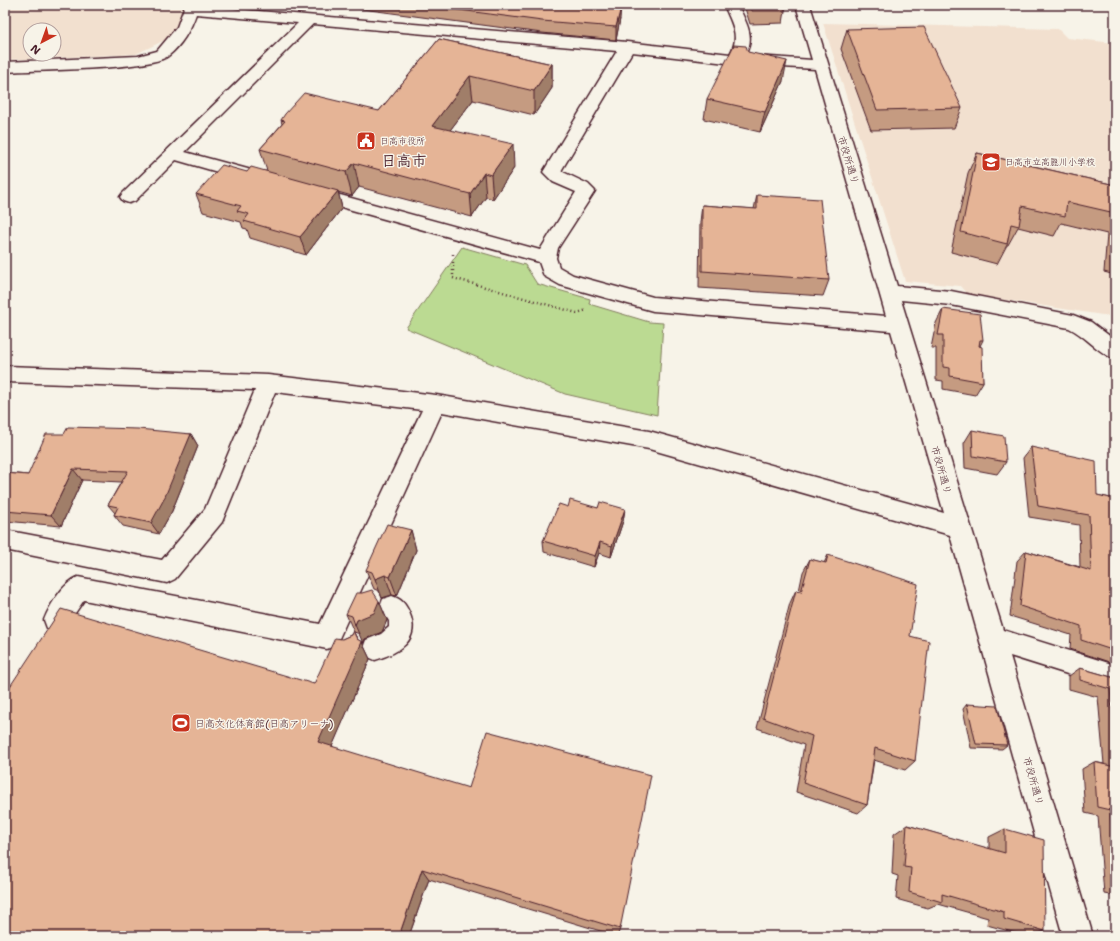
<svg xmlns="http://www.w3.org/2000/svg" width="1120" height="941" font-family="'Shantell Sans','Klee One',sans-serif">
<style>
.built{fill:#f2e0cf;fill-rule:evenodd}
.green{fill:#bbda92;stroke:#827c5e}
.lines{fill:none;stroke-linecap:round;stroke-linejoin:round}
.minor-casing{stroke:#4a1f2b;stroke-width:3}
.path{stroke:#4a1f2b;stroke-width:2.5;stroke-dasharray:1 3;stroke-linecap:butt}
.minor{fill:#f7f3e8;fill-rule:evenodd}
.wall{fill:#c59b81;stroke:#4a1f2b}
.shaded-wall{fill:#a07e69;stroke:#4a1f2b}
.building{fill:#e5b496;stroke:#4a1f2b}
.labels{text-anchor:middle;stroke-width:3;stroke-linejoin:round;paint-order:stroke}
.far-poi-label{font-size:9px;fill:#4a1f2b;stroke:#f7f3e8;text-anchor:start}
.street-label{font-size:10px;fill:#4a1f2b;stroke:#f7f3e8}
.poi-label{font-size:10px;fill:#4a1f2b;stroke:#f7f3e8;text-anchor:start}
.far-town-label{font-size:15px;font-weight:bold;fill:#4a1f2b;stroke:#f7f3e8}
</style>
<rect width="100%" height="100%" fill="#f7f3e8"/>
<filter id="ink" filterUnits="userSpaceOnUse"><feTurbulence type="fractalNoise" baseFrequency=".025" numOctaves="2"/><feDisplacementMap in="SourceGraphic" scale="8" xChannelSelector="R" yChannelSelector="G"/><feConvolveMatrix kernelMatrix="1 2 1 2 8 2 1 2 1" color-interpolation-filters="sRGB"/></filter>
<g filter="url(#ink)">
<g class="built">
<path d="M5,5H183L179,25L165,40L136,54L5,60ZM30,30H54V54H30Z"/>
<polygon points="823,23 1058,29 1067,38 1115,43 1115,317 967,294 960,286 905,281"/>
</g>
<polygon class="green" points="462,247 525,265 537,284 590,299 589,304 649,322 663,323 657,415 565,394 406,328"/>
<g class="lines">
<g class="minor-casing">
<g id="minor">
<path d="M185,5L627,42L730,54C741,36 731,22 724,5H738C746,23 756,36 745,55L812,60L796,5H810L897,286L951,291L1073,315L1091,322L1115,340V359C1098,353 1086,336 1069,328L951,305L901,300L1003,630L1115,665V689L1010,656L1093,936H1063L950,535L649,449L442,412L336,645L327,649L84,600L65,628L56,631L47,628L44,620C50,605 63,583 78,577L320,624L422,410L275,392L222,522L175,579L167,583L5,550V530L162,560L205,509L255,390L5,382V366L268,375L436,395L649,431L944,513L891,331L653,311L560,285L544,276L539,262L305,197L302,193L305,189L311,187L540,250L576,192L553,182L543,172L617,51L313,24L185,152L255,171L258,175L255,179L249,181L176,160L135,201L129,203L123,201L120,197L123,193L298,23L196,14C191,29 181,46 168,56C151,70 33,70 5,72V62L138,56L157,51L177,27ZM632,52L735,64L815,69L886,316L653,297L573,275L559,267L556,258L558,248L595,191L588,184L561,171Z"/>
<path d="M392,596C401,599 405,603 409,612C422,641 398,653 375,660L366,656L363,648L366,640L381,634L389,627V621L380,607L383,599Z"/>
</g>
</g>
<polyline class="path" points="453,254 453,278 577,313 587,310"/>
<use href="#minor" class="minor"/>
</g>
<g class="wall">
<polygon points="332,5 602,5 620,19 616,40 542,33"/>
<polygon points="744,5 785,5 785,11 783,23 750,24"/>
<polygon points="847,29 962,108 954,128 871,130 841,49"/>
<polygon points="439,39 552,64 552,88 534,115 473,100 450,130 514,168 493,199 486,197 472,217 359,187 352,196 338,192 342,208 306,255 250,238 247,229 243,228 241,222 203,212 196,194 247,172 267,171 260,149 282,124 281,120 379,111"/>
<polygon points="748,52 783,81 760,132 704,119 707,99"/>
<polygon points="977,153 1115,185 1115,275 1104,272 1107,234 1061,223 1054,236 1018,227 1008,245 1007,245 997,264 951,252 968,173"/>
<polygon points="757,195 829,280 823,296 699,288 700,222 702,205 754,209"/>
<polygon points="943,309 983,340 980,346 983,382 975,395 943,389 943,381 936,380 936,348 931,348 936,323"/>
<polygon points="972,430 1006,462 997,474 965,468 964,443"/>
<polygon points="64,434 191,434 198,446 172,511 159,534 123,526 114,515 115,513 108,505 121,482 82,480 61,526 5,521 5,473 28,475"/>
<polygon points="1031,447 1097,495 1115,499 1115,664 1070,649 1071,635 1010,616 1017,561 1026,551 1080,567 1079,525 1029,517 1023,458"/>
<polygon points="568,507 625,509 623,521 611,557 599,553 594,567 544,552 543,541"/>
<polygon points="411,530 416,550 397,596 392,595 382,598 379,591 374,589 366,570"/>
<polygon points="828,555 910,636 915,761 905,770 874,760 867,805 858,813 796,792 804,745 757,728 790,603 796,590 799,591 803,572 810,559 824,563"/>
<polygon points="379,601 387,620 382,632 365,639 363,643 360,634 354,632 346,614"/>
<polygon points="353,631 358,640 362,642 370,659 332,746 620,929 617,936 429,879 409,936 5,936 314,684 342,639 351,635"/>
<polygon points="1080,668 1115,678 1115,896 1104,894 1098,816 1085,813 1082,769 1094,762 1104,764 1098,697 1069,689 1069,676"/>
<polygon points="967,704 1007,745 1002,749 971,748 963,709"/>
<polygon points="907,825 989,849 989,837 1005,829 1045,931 1027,936 987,925 988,918 938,904 928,908 896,899 898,876 892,874 894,834"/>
</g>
<g class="shaded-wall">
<polygon points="621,7 620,19 616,40 616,27"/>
<polygon points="787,61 783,81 760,132 765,112"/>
<polygon points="552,64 552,88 534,115 534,91"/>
<polygon points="470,76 473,100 435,150 432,126"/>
<polygon points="513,144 514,168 493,199 491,175"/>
<polygon points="354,163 359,187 352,196 346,172"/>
<polygon points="484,173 486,197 472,217 470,194"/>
<polygon points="338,191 342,208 306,255 300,237"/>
<polygon points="191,434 198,446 172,511 159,534 151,523"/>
<polygon points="73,469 82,480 61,526 51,515"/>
<polygon points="625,509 623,521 611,557 612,546"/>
<polygon points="411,530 416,550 397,596 390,577"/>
<polygon points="600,542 599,553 594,567 595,556"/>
<polygon points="385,575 392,595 382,598 375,579"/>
<polygon points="379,601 387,620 382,632 365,639 363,643 355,625 357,620"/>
<polygon points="353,631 360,645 362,642 370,659 328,756 318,742 357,639"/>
<polygon points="422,869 429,879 409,936 399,936"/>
</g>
<g class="building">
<polygon points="422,5 602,5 621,7 616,27 542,21"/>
<polygon points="751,5 785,5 785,11 752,11"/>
<polygon points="924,27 962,108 877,110 847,29"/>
<polygon points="439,39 552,64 534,91 470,76 432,126 513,144 491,175 484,173 470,194 354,163 346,172 260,149 285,121 281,120 285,114 304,93 379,111"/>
<polygon points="734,45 746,46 748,52 787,61 765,112 707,99"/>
<polygon points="977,153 1115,185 1115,213 1067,202 1065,216 1022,206 1019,226 1011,224 1007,244 961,232"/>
<polygon points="222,165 247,172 251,167 338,191 300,237 244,221 249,214 237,211 241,206 196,194"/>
<polygon points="757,195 820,199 829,280 702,271 702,205 757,209"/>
<polygon points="943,309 980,314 983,340 980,340 979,346 982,347 983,382 950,376 950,368 943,367 943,335 938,335"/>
<polygon points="68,427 138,429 191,434 164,499 151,523 114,515 118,507 108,505 128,471 73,469 51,515 5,511 5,473 28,475 46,434 64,434"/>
<polygon points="972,430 1004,436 1006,462 973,456"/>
<polygon points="1031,447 1096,461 1097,495 1115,499 1115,651 1081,640 1081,626 1020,606 1026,551 1091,571 1089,515 1038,506"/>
<polygon points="570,500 598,508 600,502 625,509 612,546 600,542 595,556 543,541 559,504 568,507"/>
<polygon points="387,524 411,530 390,577 385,575 375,579 372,572 366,570"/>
<polygon points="828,555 918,584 910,636 929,641 915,761 875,748 867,805 803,783 812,736 763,718 796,590 801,592 810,559 826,563"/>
<polygon points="372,590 379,601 374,613 357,620 355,625 352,616 346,614 356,593 362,593"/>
<polygon points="61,609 314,684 335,638 342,639 351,635 353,631 357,639 362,642 318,742 469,788 487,731 651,775 620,929 422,869 399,936 5,936 5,694"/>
<polygon points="1080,668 1115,678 1115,743 1110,689 1080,680"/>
<polygon points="967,704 997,706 1007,745 976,744"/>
<polygon points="1094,762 1115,767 1115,860 1110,810 1097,807"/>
<polygon points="907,825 1005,853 1005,829 1044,840 1045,931 1004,919 1004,912 942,894 942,902 909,892 911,868 904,867"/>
</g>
</g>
<defs>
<g id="civic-square" transform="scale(1)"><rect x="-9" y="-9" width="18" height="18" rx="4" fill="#c8321e" stroke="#f7f3e8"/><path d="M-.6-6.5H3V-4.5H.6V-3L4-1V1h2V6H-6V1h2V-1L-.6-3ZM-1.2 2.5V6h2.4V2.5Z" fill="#fff"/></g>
<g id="school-square" transform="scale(1)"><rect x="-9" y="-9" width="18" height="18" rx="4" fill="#c8321e" stroke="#f7f3e8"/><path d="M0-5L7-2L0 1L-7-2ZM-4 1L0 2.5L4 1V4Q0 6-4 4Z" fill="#fff"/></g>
<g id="stadium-square" transform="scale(1)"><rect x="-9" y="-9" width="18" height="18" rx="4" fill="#c8321e" stroke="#f7f3e8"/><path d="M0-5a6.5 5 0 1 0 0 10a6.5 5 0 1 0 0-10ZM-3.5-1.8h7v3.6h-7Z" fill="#fff"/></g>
</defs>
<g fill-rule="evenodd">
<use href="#civic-square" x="366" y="141"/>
<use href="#school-square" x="991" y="162"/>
<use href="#stadium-square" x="181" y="723"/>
</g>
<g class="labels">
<g class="far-poi-label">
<text x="380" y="144">日高市役所</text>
<text x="1005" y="165">日高市立高麗川小学校</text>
</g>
<g class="street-label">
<text transform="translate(849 160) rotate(73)" y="4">市役所通り</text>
<text transform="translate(942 470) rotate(74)" y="4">市役所通り</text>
<text transform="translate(1034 781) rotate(74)" y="4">市役所通り</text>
</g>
<g class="poi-label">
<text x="195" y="727">日高文化体育館(日高アリーナ)</text>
</g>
<g class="far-town-label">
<text x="404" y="166">日高市</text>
</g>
</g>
<rect width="1120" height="941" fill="none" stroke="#f7f3e8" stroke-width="20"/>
<rect x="10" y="10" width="1100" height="921" fill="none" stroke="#4a1f2b" stroke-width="1.5" filter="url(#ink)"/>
<g transform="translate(42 42) rotate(221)"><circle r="19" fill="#f7f3e8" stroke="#b29e9c"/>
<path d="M0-3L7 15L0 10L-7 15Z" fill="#c8321e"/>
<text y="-6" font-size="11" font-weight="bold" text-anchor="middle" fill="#4a1f2b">N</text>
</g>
</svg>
